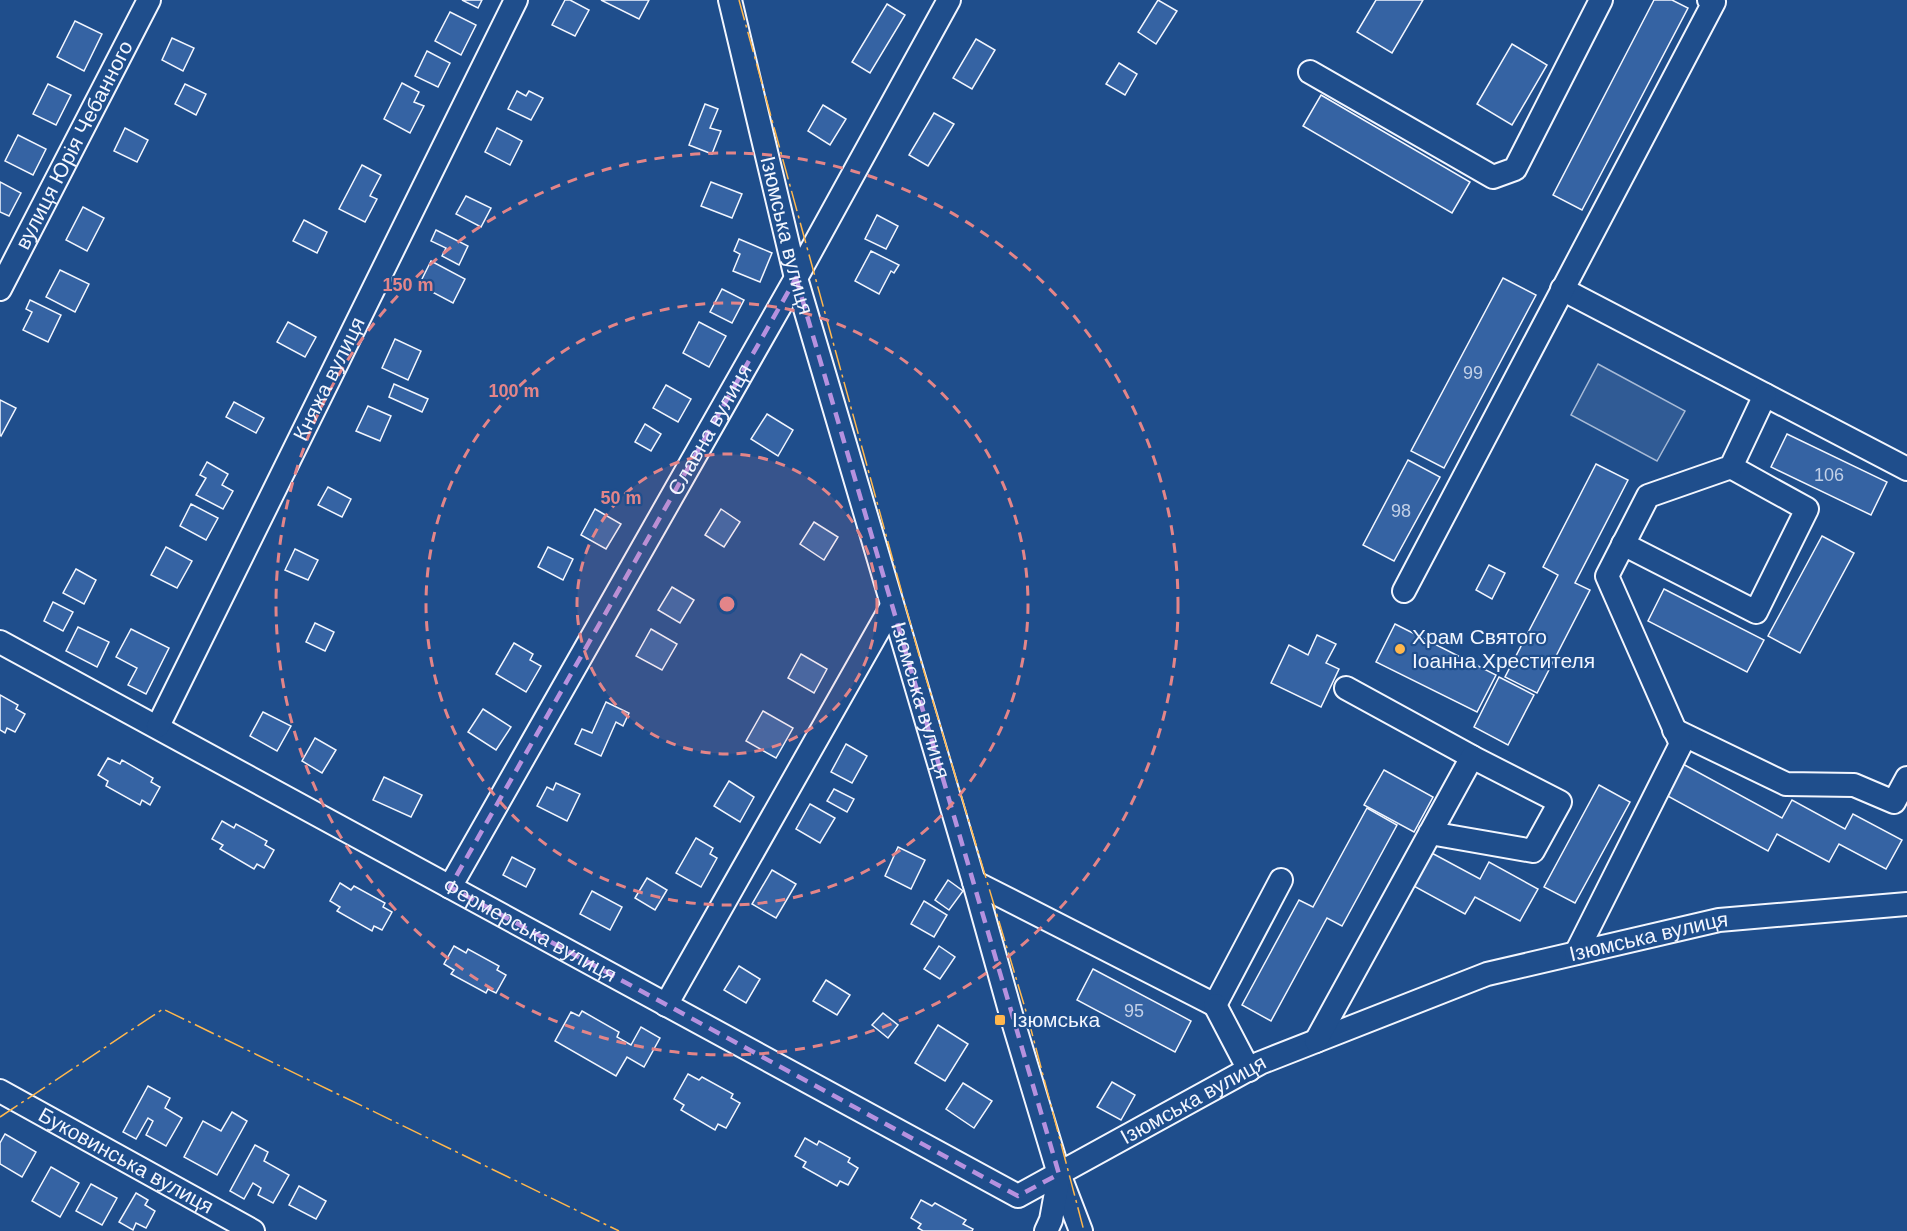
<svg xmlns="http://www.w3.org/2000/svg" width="1907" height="1231" font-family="Arial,sans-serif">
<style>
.green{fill:#305b95;stroke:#a8bbd7;stroke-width:1.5}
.building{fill:#3563a3;stroke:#f2f6ff;stroke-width:1.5}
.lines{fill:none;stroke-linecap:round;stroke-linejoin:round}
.minor-casing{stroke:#f2f6ff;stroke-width:26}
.minor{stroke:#1f4e8c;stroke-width:22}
.power{stroke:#ffb74d;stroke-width:1.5;stroke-dasharray:21 4.5 3 4.5;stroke-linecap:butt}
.marked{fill:none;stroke:#b691df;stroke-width:4.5;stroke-dasharray:12 8;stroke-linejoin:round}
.ring{fill:none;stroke:#e38589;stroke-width:3;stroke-dasharray:10 8}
.poi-dot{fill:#ffb74d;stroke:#1f4e8c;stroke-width:2}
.labels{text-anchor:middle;stroke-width:4.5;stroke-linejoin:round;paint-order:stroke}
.number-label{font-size:18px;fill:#c3d1e8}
.street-label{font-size:21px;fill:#f2f6ff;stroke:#1f4e8c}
.poi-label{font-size:21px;fill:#f2f6ff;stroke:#1f4e8c;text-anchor:start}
.centre{fill:#e38589;stroke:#1f4e8c;stroke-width:3}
.ring-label{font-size:18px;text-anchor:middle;font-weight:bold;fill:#e38589;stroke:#1f4e8c;stroke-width:4.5;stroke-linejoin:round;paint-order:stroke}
</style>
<rect width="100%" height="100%" fill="#1f4e8c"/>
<polygon class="green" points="1598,364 1685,411 1657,461 1571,415"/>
<g class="building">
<polygon points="462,0 482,0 478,8"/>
<polygon points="565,0 570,0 589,10 575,36 552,25"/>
<polygon points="601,0 649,0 639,19"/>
<polygon points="1158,0 1177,11 1156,44 1138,32"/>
<polygon points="1376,0 1423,0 1392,53 1357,32"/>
<polygon points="1654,0 1672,0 1688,8 1582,210 1553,195"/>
<polygon points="887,4 905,15 870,73 852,62"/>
<polygon points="450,12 476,25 461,55 435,41"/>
<polygon points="75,21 102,34 84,71 57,57"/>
<polygon points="172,38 194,48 183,71 162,60"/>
<polygon points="976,39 995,50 972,89 953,78"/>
<polygon points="1512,44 1547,65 1512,125 1477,104"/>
<polygon points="427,51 450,63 438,87 415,76"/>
<polygon points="1119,63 1137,74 1125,95 1106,84"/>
<polygon points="402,83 419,92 414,102 424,106 410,133 384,119"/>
<polygon points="48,84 71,95 56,125 33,114"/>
<polygon points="185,84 206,94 196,115 175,104"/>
<polygon points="517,91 526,96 529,91 543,98 531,120 508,109"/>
<polygon points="1321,95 1470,182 1452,213 1303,126"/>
<polygon points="705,104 718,109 710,128 721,131 712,154 689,145"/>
<polygon points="823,105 846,119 830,145 808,131"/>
<polygon points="934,113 954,124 928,166 909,155"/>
<polygon points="125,128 148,140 137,162 114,151"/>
<polygon points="497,128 522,141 510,165 485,152"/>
<polygon points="18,135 46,149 33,175 5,161"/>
<polygon points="362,165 381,175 370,196 377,199 365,222 339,209"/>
<polygon points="0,182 21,193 9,216 0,212"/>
<polygon points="711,182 742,194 732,218 701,206"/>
<polygon points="466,196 491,208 481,227 456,214"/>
<polygon points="83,207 104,218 87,251 66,240"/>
<polygon points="877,215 898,226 886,249 865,239"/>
<polygon points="304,220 327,232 317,253 293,241"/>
<polygon points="436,230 468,246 459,265 442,256 446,248 431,241"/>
<polygon points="739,239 772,253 760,282 733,271 740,254 734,251"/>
<polygon points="871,251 899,265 894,273 891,271 879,294 855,281"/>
<polygon points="431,261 465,279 453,303 419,285"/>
<polygon points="60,270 89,284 75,312 46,297"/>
<polygon points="1503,278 1536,295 1444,468 1411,451"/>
<polygon points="722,289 744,300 732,323 710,312"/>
<polygon points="30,300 61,315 48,342 23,330 32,312 26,309"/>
<polygon points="288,322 316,337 305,357 277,342"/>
<polygon points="699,322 726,336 709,367 683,353"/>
<polygon points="395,339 421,351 408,380 382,368"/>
<polygon points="394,384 428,399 422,412 389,397"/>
<polygon points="666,385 691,399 678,422 653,408"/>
<polygon points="0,400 16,408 1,436 0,435"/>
<polygon points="234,402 264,418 256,433 226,417"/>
<polygon points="368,406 391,416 380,441 356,431"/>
<polygon points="767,414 793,430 778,456 751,439"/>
<polygon points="645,424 661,434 651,451 635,442"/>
<polygon points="1787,434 1887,482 1871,515 1771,467"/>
<polygon points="1408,460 1440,477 1394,561 1363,545"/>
<polygon points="207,462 228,474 222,485 233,491 223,509 196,495 206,478 200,475"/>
<polygon points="1596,464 1628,480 1575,583 1590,590 1537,693 1505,677 1558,575 1543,567"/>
<polygon points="328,487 351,499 342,517 318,505"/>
<polygon points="191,504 218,518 206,540 180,526"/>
<polygon points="595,509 621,524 606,549 581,535"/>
<polygon points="721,509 740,522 724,547 705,535"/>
<polygon points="814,522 838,537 824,560 800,544"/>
<polygon points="1822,536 1854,553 1800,653 1768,636"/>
<polygon points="166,547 192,561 177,588 151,575"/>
<polygon points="548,547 573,559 563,580 538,567"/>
<polygon points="295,549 318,560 308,580 285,570"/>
<polygon points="1489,565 1505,573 1492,599 1476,590"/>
<polygon points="76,569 96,580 84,604 63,593"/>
<polygon points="672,587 694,600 680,623 658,610"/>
<polygon points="1664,589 1764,640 1747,672 1648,621"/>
<polygon points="53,602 73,612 63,631 44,621"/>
<polygon points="315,623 334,632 325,651 306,642"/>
<polygon points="1395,624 1496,675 1477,712 1376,662"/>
<polygon points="78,627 109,642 97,667 66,651"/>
<polygon points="131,629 169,648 146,694 128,685 137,668 116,657"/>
<polygon points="651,629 677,644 662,670 636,656"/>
<polygon points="1317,635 1336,644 1326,663 1339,669 1321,707 1271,683 1289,645 1308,655"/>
<polygon points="514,643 533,654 530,660 541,666 526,692 496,674"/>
<polygon points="801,654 827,669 814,693 788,678"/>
<polygon points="1499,677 1534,695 1508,745 1474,727"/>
<polygon points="0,695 18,705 16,709 25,714 15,732 7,728 5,733 0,730"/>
<polygon points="606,702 629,713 623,726 616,722 601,756 575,744 582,729 592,733"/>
<polygon points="483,709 511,727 496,750 468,732"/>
<polygon points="763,711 793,728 776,758 746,741"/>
<polygon points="263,712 291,726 277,751 250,736"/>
<polygon points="315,738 336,750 322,773 302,761"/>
<polygon points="846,744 867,756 852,783 831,772"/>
<polygon points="108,758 120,764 122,760 153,778 151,782 160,787 150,805 142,800 140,805 106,786 108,781 98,775"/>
<polygon points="1681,763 1782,818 1792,800 1845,829 1853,814 1902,840 1886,869 1839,844 1829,862 1777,834 1768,851 1664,794"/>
<polygon points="1384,770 1433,797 1414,832 1364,805"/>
<polygon points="384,777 422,795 411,817 373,800"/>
<polygon points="729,781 754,797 740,822 714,806"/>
<polygon points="556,783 580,794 567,821 537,806 547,787 553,790"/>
<polygon points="1599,785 1630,802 1575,903 1544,887"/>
<polygon points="834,789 854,799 847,812 827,801"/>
<polygon points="810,804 835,818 820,843 796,829"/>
<polygon points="1367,808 1397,825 1342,926 1327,918 1271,1021 1242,1005 1299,900 1313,907"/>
<polygon points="222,821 234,828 236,824 267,841 265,845 274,850 264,868 257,864 254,869 220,849 223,845 212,839"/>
<polygon points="696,838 713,848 710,854 717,858 701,887 676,873"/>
<polygon points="898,847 925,860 911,889 885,876"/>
<polygon points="1428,851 1480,879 1489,862 1538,889 1520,921 1475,897 1465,914 1410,884"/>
<polygon points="512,857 535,869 526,887 503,875"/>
<polygon points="772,870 796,884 776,918 752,904"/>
<polygon points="647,878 667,890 655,910 635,898"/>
<polygon points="948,880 963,891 949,910 935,900"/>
<polygon points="340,883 351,890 354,886 385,903 383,907 392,912 382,930 374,926 372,931 337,911 340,907 330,901"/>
<polygon points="592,891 622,907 610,930 580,914"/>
<polygon points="924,901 947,915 934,937 911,924"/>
<polygon points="454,946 466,953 468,949 499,966 497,970 506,975 496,993 488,989 486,993 451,974 454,970 444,964"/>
<polygon points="939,946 955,957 940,979 924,969"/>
<polygon points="739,966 760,979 746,1003 724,990"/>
<polygon points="1093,969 1191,1021 1175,1052 1077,1000"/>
<polygon points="826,980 850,995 837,1015 813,1001"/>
<polygon points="582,1011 619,1032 617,1037 631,1045 641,1027 660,1038 644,1067 627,1057 616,1076 555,1041 571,1012 579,1016"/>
<polygon points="883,1013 898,1025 888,1038 872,1025"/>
<polygon points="938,1025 968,1044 945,1081 915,1063"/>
<polygon points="688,1074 699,1080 702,1077 733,1094 731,1098 740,1103 726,1128 718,1124 715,1130 681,1110 684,1105 674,1099"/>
<polygon points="1112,1082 1135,1095 1121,1120 1097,1107"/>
<polygon points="963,1083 992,1101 974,1128 946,1109"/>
<polygon points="148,1086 170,1098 165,1108 182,1118 166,1146 146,1135 153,1121 148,1118 136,1139 123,1132"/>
<polygon points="232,1112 247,1121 217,1175 184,1157 203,1121 221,1131"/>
<polygon points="5,1134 36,1152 22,1177 0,1164 0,1143"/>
<polygon points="805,1138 817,1145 819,1141 850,1158 848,1162 858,1168 848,1185 840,1181 837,1186 803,1167 806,1162 795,1156"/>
<polygon points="255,1145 268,1152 264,1161 289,1175 273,1203 258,1195 261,1188 253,1183 244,1199 230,1191"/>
<polygon points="51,1167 79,1183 60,1217 32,1201"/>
<polygon points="91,1184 117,1198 102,1225 76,1211"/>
<polygon points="299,1186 326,1201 316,1219 289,1205"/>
<polygon points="136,1193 148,1200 145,1205 155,1211 146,1228 136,1223 133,1230 119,1222"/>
<polygon points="921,1200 932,1206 935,1203 966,1220 963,1224 973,1229 972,1231 923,1231 918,1228 921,1224 911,1218"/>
</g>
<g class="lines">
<g class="minor-casing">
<g id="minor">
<path id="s1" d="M730,0L796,278L974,882L1012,1018L1059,1174L1081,1231"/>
<polyline points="1310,72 1493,177 1515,169 1601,0"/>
<path id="s2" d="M0,289L149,0"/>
<polyline points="1562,289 1907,469"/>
<polyline points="1623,544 1756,612 1807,509 1731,467"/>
<polyline points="1404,591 1714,2 1709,0"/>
<path id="s3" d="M0,642L1018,1196L1260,1063L1487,974L1719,920L1907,904"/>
<polyline points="1346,688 1472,757"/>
<path id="s4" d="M158,726L516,0"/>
<polyline points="1674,730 1786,784 1854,785 1894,802 1907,778"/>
<polyline points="974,882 1215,1005 1281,880"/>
<path id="s5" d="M450,887L796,278L949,0"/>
<polyline points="1576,953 1681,744 1607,576 1648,496 1731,467 1765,395"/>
<polyline points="666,1005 892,606"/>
<polyline points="1215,1005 1249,1070"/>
<polyline points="1316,1041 1472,757 1560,802 1533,851 1430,833"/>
<path id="s6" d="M0,1091L253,1231"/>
<polyline points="1046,1231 1051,1220 1059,1176"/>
</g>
</g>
<use href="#minor" class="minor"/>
<g class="power">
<polyline points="739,0 919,655 1028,1018 1084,1231"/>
<polyline points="0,1117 163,1009 619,1231"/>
</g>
</g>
<path class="marked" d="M796,278L1059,1174L1018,1196L450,887Z"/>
<circle cx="727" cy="604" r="150" fill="#e38589" fill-opacity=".12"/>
<g class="ring">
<circle cx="727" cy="604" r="150"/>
<circle cx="727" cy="604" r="301"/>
<circle cx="727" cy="604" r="451"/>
</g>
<g class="poi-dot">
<circle cx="1400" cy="649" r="6"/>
<rect x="994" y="1014" width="12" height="12" rx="3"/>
</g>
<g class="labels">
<g class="number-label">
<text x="1473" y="379">99</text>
<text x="1829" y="481">106</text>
<text x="1401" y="517">98</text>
<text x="1134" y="1017">95</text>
</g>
<g class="street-label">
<text dy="7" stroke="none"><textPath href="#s2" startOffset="162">вулиця Юрія Чебанного</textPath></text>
<text dy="7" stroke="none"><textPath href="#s1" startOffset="242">Ізюмська вулиця</textPath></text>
<text dy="7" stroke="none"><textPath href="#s4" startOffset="387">Княжа вулиця</textPath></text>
<text dy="7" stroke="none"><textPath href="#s5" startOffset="526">Славна вулиця</textPath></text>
<text dy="7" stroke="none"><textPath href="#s1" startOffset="726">Ізюмська вулиця</textPath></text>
<text dy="7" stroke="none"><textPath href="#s3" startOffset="603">Фермерська вулиця</textPath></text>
<text dy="7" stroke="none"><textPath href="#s3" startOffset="1845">Ізюмська вулиця</textPath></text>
<text dy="7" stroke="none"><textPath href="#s3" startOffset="1359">Ізюмська вулиця</textPath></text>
<text dy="7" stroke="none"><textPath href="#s6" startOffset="144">Буковинська вулиця</textPath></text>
</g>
<g class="poi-label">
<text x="1412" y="644">Храм Святого<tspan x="1412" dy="24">Іоанна Хрестителя</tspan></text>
<text x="1012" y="1027">Ізюмська</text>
</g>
</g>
<circle cx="727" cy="604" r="9" class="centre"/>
<g class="ring-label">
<text x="408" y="291">150 m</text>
<text x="514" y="397">100 m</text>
<text x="621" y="504">50 m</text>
</g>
</svg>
